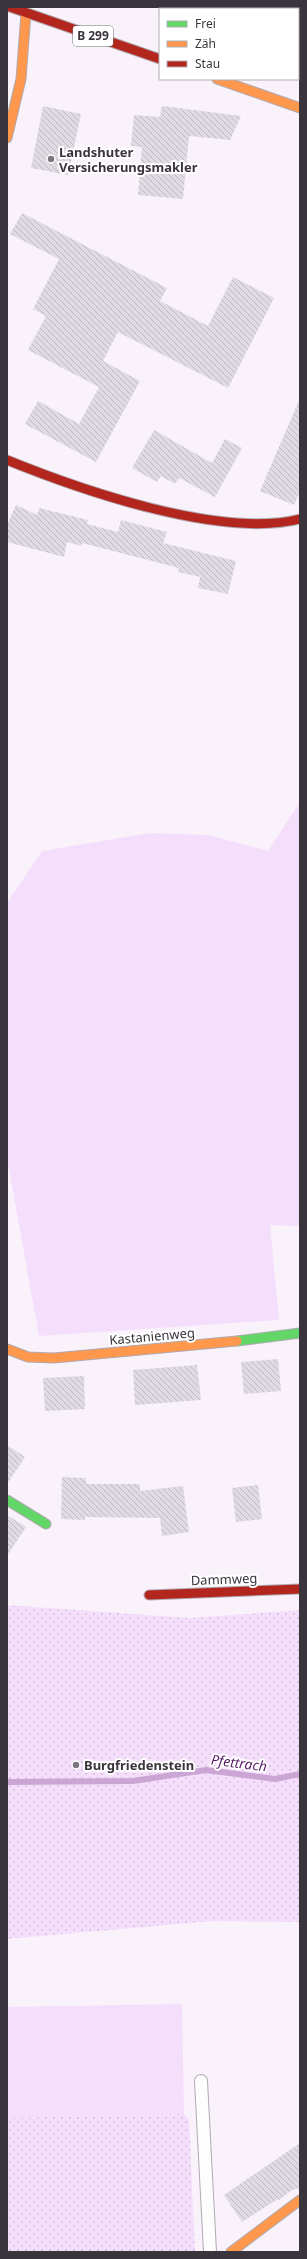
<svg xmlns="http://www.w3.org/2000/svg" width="307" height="2259" font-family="'Noto Sans',sans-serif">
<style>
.grass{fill:#f5defc}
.park{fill:url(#park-dots)}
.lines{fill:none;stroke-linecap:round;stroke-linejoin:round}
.stream{stroke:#cba6d5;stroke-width:6}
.building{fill:url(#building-back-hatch)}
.lane-casing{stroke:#b0aab2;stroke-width:14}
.fast-casing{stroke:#b0aab2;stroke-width:11}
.slow-casing{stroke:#b0aab2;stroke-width:11}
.jam-casing{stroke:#b0aab2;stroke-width:11}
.lane{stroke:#fefdfe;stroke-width:12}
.fast{stroke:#63d668;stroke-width:9}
.slow{stroke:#ff974d;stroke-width:9}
.jam{stroke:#b3261e;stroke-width:9}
.poi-dot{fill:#7d767f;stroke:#fff;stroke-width:1.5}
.labels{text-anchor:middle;stroke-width:4;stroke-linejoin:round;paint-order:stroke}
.shield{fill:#fff;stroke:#757176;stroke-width:1}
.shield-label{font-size:12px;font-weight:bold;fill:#3a343c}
.poi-label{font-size:13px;font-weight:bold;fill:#3a343c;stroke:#fff;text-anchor:start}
.street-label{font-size:13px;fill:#3a343c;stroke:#fff}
.water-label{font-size:14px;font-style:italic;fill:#591b68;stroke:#fff}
</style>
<defs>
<pattern id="park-dots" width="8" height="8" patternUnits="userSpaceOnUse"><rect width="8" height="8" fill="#f5defc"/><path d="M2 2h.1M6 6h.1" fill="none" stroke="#d3bfd9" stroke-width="1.8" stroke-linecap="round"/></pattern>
<pattern id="building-back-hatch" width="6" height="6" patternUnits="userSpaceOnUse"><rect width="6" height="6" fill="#e0dae2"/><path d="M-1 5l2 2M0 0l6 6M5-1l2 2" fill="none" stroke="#c1bcc3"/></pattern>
</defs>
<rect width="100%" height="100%" fill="#f9f2fb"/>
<g class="grass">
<polygon points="300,802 300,1226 270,1225 279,1320 39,1336 7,1158 7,903 42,851 150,833 208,835 268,851"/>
<polygon points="182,2004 184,2114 7,2118 7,2007"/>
</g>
<g class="park">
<polygon points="7,1605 189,1618 300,1610 300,1922 213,1921 7,1939"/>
<polygon points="184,2114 189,2120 195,2252 7,2252 7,2118"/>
</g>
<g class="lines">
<polyline class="stream" points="7,1782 133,1781 206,1770 275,1779 300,1774"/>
</g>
<g class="building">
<polygon points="43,106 81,114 68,175 31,168"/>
<polygon points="162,106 241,116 230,140 189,136 183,199 138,195 142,147 131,146 134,115 160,117"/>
<polygon points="22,213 167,288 160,301 208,326 233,277 274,298 228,388 118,332 103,361 140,381 96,462 25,424 38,401 79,424 99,387 28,350 46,316 33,309 59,259 10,234"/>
<polygon points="300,398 300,492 294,505 260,491"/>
<polygon points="154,430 212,463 225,439 242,448 215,497 179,478 175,484 161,476 157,482 132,468"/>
<polygon points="16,505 37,515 39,508 88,520 87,524 118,532 121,520 167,532 163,543 236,561 228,594 198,588 200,577 178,572 179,568 82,543 81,546 67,542 64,557 7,542 7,525"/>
<polygon points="278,1359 281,1391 244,1394 241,1362"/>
<polygon points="197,1365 201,1400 135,1405 133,1370"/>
<polygon points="84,1376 85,1409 45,1411 43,1378"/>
<polygon points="7,1445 25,1457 7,1484"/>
<polygon points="62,1477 86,1478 86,1484 140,1484 140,1491 183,1486 189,1532 162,1536 160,1518 85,1517 85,1520 61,1519"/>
<polygon points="258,1485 262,1519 236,1522 232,1488"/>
<polygon points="7,1515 26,1527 7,1556"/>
<polygon points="300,2143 300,2188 292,2190 279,2200 278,2199 242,2222 224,2195"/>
</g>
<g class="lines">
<g class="lane-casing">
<polyline id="lane" points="201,2081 210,2252"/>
</g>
<g class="fast-casing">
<g id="fast">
<polyline points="237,1341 300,1333"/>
<polyline points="7,1500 46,1524"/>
</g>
</g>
<g class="slow-casing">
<g id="slow">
<polyline points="217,79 300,108"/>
<polyline points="7,138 21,79 26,13"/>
<polyline points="7,1349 28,1357 54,1358 237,1341"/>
<polyline points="231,2252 300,2200"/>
</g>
</g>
<g class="jam-casing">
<g id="jam">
<polyline points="10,7 160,59"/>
<path d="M7,460C81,490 221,539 300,519"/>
<polyline points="149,1595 300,1589"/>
</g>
</g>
<use href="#lane" class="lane"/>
<use href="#fast" class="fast"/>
<use href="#slow" class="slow"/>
<use href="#jam" class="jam"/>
</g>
<g class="poi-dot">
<circle cx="51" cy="159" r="4"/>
<circle cx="76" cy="1765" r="4"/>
</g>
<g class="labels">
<rect class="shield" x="73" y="26" width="40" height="20" rx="3"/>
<g class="shield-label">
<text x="93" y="40">B 299</text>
</g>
<g class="poi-label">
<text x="59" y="157">Landshuter<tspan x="59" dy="15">Versicherungsmakler</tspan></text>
<text x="84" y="1770">Burgfriedenstein</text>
</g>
<g class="street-label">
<text transform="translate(152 1336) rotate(-5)" y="5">Kastanienweg</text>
<text transform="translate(224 1579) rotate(-2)" y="5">Dammweg</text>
</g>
<g class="water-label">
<text transform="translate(239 1763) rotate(7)" y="5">Pfettrach</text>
</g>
</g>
<rect width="307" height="2259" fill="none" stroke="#3a343c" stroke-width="16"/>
<rect x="159" y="8" width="140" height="72" fill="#ffffff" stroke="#b0aeb1"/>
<rect x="167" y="21" width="20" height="6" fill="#63d668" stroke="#b0aeb1"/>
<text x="195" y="28" font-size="12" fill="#3a343c">Frei</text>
<rect x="167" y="41" width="20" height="6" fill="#ff974d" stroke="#b0aeb1"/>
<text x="195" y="48" font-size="12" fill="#3a343c">Zäh</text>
<rect x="167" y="61" width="20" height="6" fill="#b3261e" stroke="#b0aeb1"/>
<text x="195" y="68" font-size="12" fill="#3a343c">Stau</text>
</svg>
